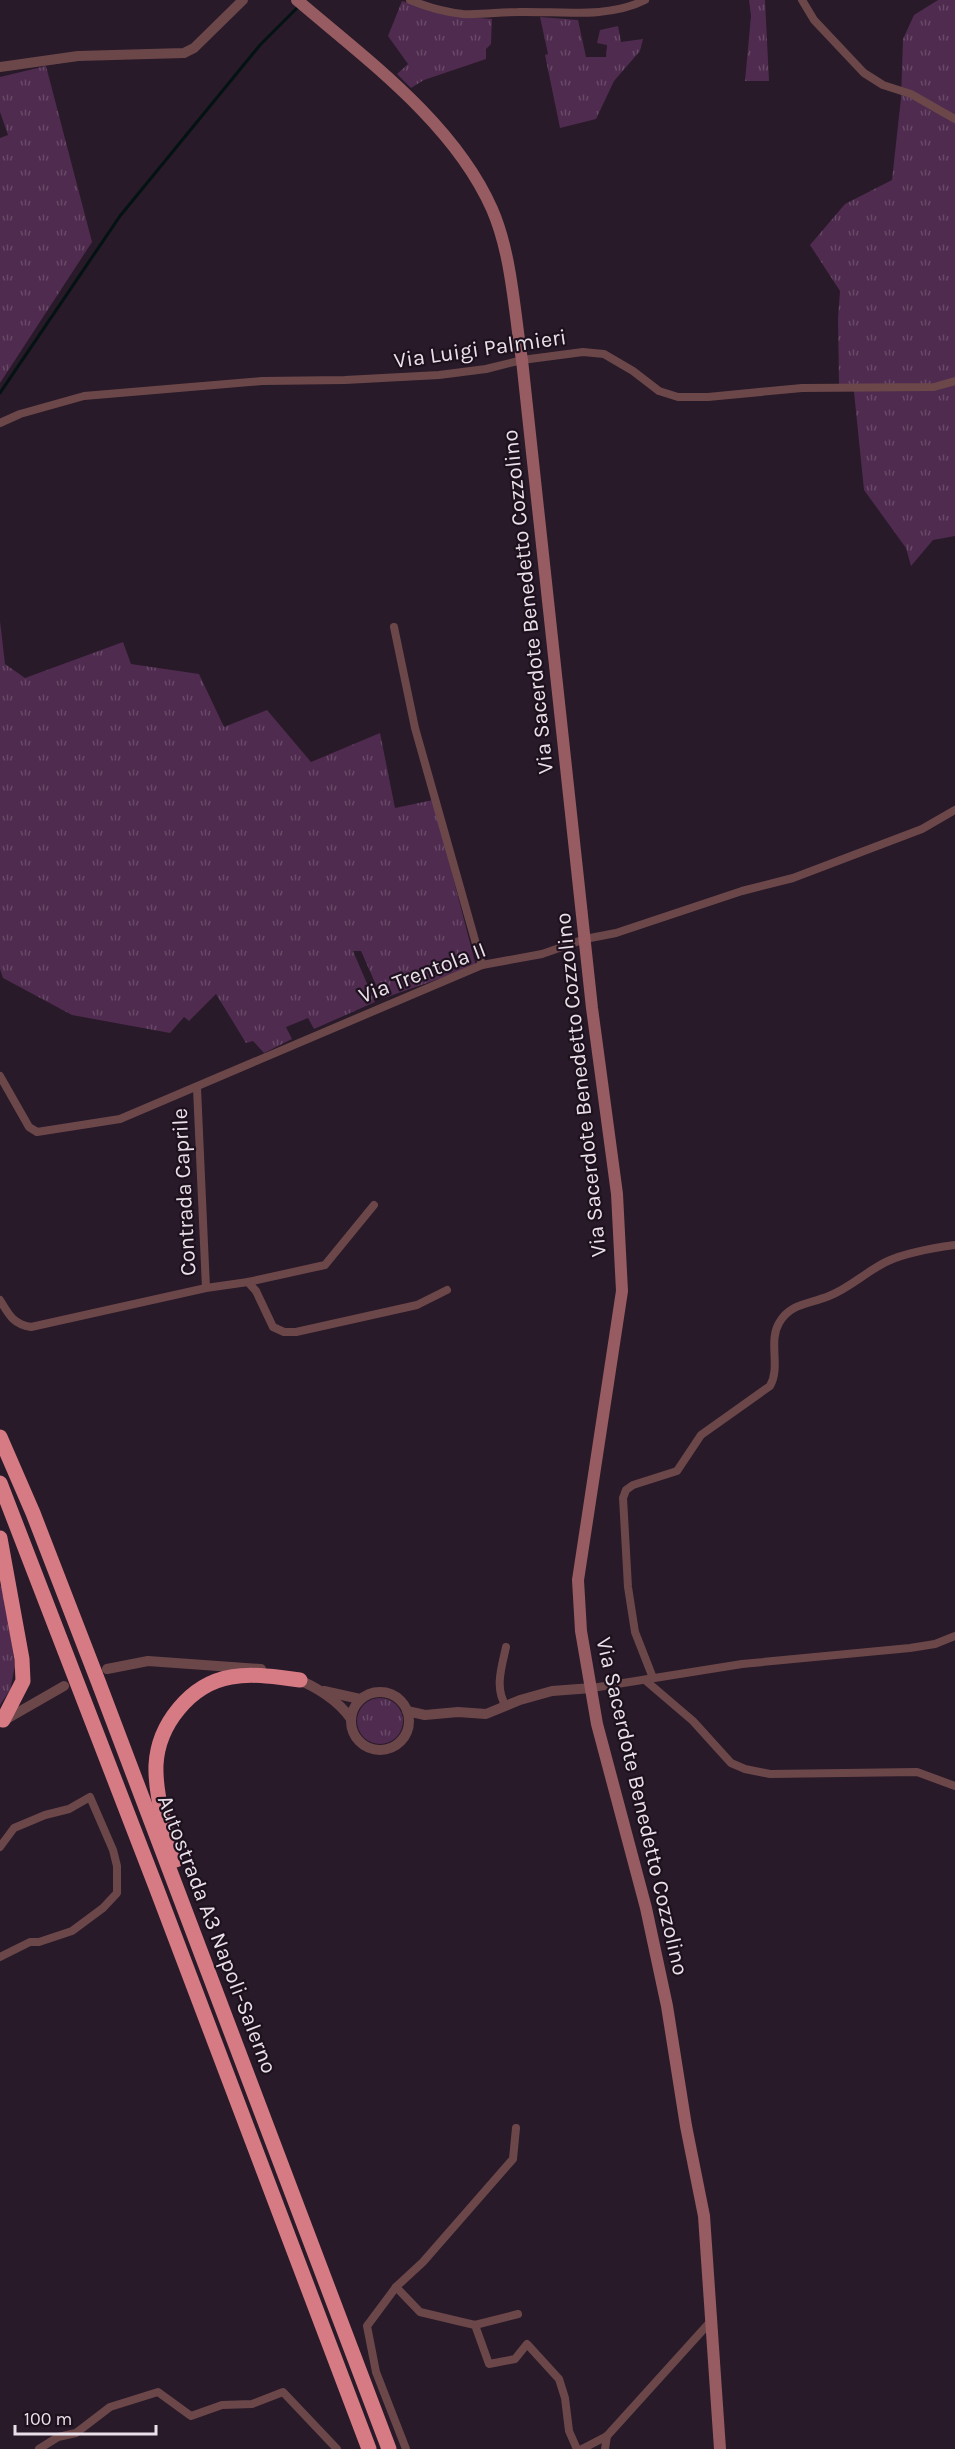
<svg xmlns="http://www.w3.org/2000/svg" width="955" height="2449" font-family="Karla,sans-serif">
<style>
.grass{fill:url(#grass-tufts)}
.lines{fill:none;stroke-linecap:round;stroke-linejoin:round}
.stream{stroke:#031212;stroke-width:3}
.minor{stroke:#6c474a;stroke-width:8}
.tertiary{stroke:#6c474a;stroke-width:10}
.secondary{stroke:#975b62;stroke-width:12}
.motorway{stroke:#d67a84;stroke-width:15}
.labels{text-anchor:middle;stroke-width:4.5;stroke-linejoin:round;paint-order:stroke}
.street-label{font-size:22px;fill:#e9e0e9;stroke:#1e111e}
</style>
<defs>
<pattern id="grass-tufts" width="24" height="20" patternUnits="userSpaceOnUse" patternTransform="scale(1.5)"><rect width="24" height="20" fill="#4f2b4f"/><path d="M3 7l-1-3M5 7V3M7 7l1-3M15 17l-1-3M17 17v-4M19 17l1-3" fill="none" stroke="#684968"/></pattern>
</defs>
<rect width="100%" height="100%" fill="#281a28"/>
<g class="grass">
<polygon points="749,0 765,0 769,81 745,81 751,16"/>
<polygon points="938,0 955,0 955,536 933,540 911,566 906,548 864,490 854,392 839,384 838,319 840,291 810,245 845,204 892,180 901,98 903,39 914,15"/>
<path d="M402,1C432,12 460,17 492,19L491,44L486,49V59L424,80L411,88L397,74L408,64L388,36Z"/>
<polygon points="540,17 578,20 586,57 606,57 607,45 597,43 600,30 618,26 621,42 643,39 640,51 614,81 596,119 560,128 545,55 548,54"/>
<polygon points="46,66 92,242 0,383 0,138 8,135 0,112 0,77"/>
<polygon points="0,621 5,664 25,678 123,642 131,664 199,674 224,727 267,710 311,762 380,733 395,808 433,800 476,966 384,998 380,994 361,951 353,951 375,1002 314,1029 308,1018 286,1027 292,1039 264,1053 253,1041 246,1043 216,994 189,1021 184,1017 170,1033 72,1015 3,978 0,969"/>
<polygon points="3,1585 15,1666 10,1690 0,1705 0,1586"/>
<circle cx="380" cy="1721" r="23"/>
</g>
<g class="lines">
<polyline class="stream" points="0,393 120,216 260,45 299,6"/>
<g class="minor">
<path d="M410,0C427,7 444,12 463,14C481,15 500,12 518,12C558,11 608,19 645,0"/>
<polyline points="802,0 814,20 864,73 883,85 911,94 955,119"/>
<polyline points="0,423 20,414 84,396 262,381 345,380 439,375 486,369 522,360 583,352 604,354 633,371 659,391 678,397 708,397 802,388 934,387 955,381"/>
<polyline points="394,627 415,728 482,965"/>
<polyline points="0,1076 29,1127 37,1132 120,1119 482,965 542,954 585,939 616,933 742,891 793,878 922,829 955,810"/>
<polyline points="248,1282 256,1291 273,1327 284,1332 296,1332 417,1305 447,1290"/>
<polyline points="206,1288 248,1282 325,1265 374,1205"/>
<path d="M0,1300C9,1315 13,1324 31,1327L206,1288L197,1088"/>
<path d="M653,1678L635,1632L628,1587L623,1498L626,1490L633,1485L677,1471L701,1435L770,1386C781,1367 768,1342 779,1323C790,1303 810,1304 829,1296C850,1288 868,1270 888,1261C908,1252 933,1248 955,1245"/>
<polyline points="645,1680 693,1721 731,1763 745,1769 770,1774 917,1772 955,1786"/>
<polyline points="592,1688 742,1664 910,1648 935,1644 955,1636"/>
<path d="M506,1706C494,1688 502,1666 506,1647"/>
<polyline points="0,1847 14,1828 45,1815 69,1809 90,1797 113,1850 117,1866 117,1893 103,1908 72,1931 39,1942 30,1942 0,1957"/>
<polyline points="396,2287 420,2312 462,2322 475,2325 518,2314"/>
<polyline points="475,2325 489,2364 515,2359 527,2344 559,2379 565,2398 569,2431 577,2449"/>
<polyline points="39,2449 58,2437 76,2433 110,2407 158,2392 191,2416 222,2405 252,2404 283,2392 337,2449"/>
<polyline points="406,2449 376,2372 367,2326 396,2287 423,2262 513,2159 516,2128"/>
<polyline points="582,2449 607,2436 711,2321"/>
<polyline points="605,2449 607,2436"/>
</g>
<g class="tertiary">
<polyline points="0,67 78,56 184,53 194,48 243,0"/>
<polyline points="107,1669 148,1661 261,1669"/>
<path d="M294,1678C315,1686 338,1700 351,1719"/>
<polyline points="324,1691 360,1699"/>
<circle cx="380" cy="1721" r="29"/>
<polyline points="407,1711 425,1715 458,1712 486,1714 520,1700 552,1691 592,1688"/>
<polyline points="3,1721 64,1686"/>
</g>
<path class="secondary" d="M297,0C366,59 454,123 492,209C512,255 514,311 522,360L592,1008L617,1194L622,1291L578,1580L581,1631L597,1724L646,1908L667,2006L686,2126L704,2216L720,2449"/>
<g class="motorway">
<polyline points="0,1437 33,1513 98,1681 389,2449"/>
<polyline points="0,1483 156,1887 369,2449"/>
<polyline points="0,1538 22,1659 23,1681 3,1720"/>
<path d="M176,1860C166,1832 155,1796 156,1765C158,1725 190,1684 231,1677C254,1673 276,1677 300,1680"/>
</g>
</g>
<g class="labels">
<g class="street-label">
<text transform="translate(480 348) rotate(-8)" y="8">Via Luigi Palmieri</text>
<text transform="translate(527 602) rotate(-96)" y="8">Via Sacerdote Benedetto Cozzolino</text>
<text transform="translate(422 972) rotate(-21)" y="8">Via Trentola II</text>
<text transform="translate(580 1085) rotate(-96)" y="8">Via Sacerdote Benedetto Cozzolino</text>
<text transform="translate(183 1192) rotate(-93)" y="8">Contrada Caprile</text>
<text transform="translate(643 1806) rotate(77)" y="8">Via Sacerdote Benedetto Cozzolino</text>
<text transform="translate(218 1934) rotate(69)" y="8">Autostrada A3 Napoli-Salerno</text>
</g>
</g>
<path d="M15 2425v9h141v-9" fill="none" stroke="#e9e0e9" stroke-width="3"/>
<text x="24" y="2425" font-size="18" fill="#e9e0e9" stroke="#1e111e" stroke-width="4.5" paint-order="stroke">100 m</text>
</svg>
